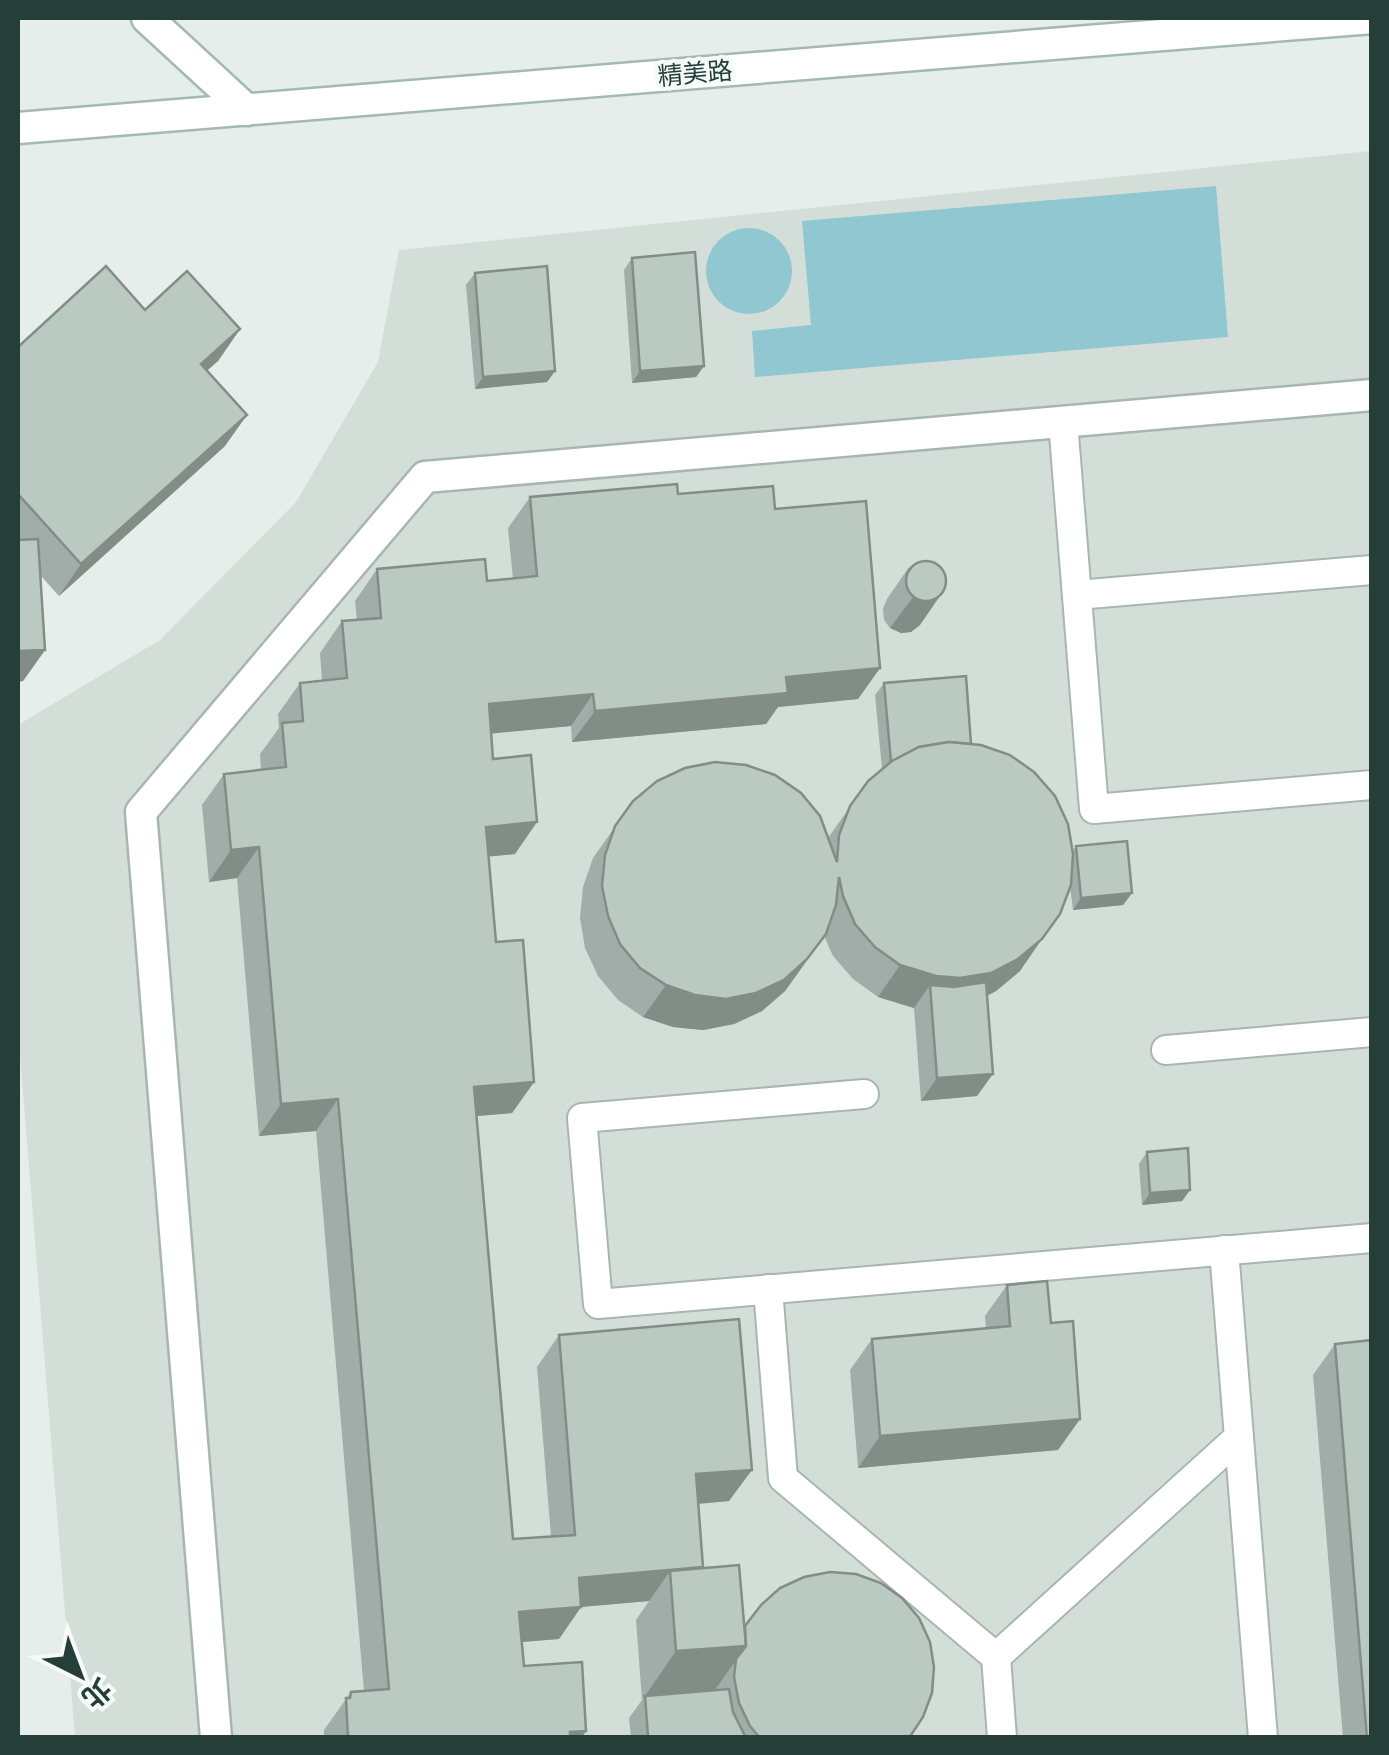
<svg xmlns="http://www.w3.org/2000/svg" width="1389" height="1755" font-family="'Open Sans','Noto Sans TC',sans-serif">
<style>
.built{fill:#d3ded9}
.water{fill:#90c7d0}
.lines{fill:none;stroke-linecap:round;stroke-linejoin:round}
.service-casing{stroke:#a8b6b1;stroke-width:32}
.minor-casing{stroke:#a8b6b1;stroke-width:35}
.secondary-casing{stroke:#a4b9b1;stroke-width:35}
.service{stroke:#fff;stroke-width:28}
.minor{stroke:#fff;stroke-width:30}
.secondary{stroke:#fff;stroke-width:30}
.wall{fill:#a1ada8}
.shaded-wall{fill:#838d88}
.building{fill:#bbc9c3;stroke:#838d88;stroke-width:2.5}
.labels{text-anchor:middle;stroke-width:8;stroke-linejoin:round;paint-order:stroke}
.street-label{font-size:25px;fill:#253f38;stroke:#f6faf8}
</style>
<rect width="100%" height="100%" fill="#e5eeea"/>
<polygon class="built" points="1371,151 1371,1737 75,1737 18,1030 18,725 160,640 296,502 378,362 399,250"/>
<g class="water">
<polygon points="1216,186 1228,337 755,377 752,331 811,325 802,221"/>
<circle cx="749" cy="271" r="43"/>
</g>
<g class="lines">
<g class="service-casing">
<g id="service">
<polyline points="1063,422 1094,809 1372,785"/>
<polyline points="1077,595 1372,570"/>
<polyline points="1166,1050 1372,1032"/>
<polyline points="864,1094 582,1118 598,1304 1372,1238"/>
<polyline points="1224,1250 1263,1738"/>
<polyline points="768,1289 783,1478 996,1657 1002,1738"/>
<polyline points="996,1657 1239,1437"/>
</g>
</g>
<g class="minor-casing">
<polyline id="minor" points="216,1738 141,812 425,477 1372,395"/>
</g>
<g class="secondary-casing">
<g id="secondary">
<polyline points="147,18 247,110"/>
<polyline points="18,128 1372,18"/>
</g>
</g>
<use href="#service" class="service"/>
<use href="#minor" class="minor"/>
<use href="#secondary" class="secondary"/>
</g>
<g class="wall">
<polygon points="632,258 704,366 696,377 632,383 624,270"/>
<polygon points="475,273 555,371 547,382 475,389 466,285"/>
<polygon points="145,310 240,329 218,361 206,371 225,446 59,596 41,576 45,650 23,681 18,682 18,347"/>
<polygon points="678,494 775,509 880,668 858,699 778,707 766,724 572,742 571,726 491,733 493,759 515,854 489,856 496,942 534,1082 512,1113 477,1116 513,1539 551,1536 537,1367 559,1335 729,1501 698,1504 702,1568 744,1628 909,1738 631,1738 629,1718 642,1700 636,1620 649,1601 581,1607 559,1639 522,1642 524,1666 582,1738 324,1738 324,1730 351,1692 364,1691 316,1131 259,1136 237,878 209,882 202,805 224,774 261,770 260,754 279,728 278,714 300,683 322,680 320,653 342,621 357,620 355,601 377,569 487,581 513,579 508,528 530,497"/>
<polygon points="909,567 920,625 911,632 901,633 890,628 884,620 883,609 887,599"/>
<polygon points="884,683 971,744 1073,850 1076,846 1132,893 1123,905 1073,910 1070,886 1020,971 996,991 987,996 977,1096 921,1101 914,1008 878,997 853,979 833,956 824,936 785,991 762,1011 734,1024 703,1030 673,1027 643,1017 618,1000 598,976 585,948 580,918 583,887 593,858 633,801 828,838 868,781 882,769 875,695"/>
<polygon points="1147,1152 1190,1190 1182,1201 1142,1205 1139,1164"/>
<polygon points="1007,1285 1051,1323 1080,1419 1058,1450 858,1468 850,1370 872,1339 986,1329 985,1316"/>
<polygon points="1335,1344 1372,1738 1343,1738 1313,1375"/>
</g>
<g class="shaded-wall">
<polygon points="240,329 218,361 178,396 201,364"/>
<polygon points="704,366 696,377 632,383 640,371"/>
<polygon points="555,371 547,382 475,389 483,377"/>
<polygon points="247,415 225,446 59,596 81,564"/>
<polygon points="942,593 920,625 911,632 901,633 890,628 913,597"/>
<polygon points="45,650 23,681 18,682 18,651"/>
<polygon points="880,668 858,699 778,707 766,724 572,742 595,711 786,677"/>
<polygon points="593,694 571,726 467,736 489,704"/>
<polygon points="537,822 515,854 464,859 486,827"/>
<polygon points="259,847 237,878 209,882 231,850"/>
<polygon points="1132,893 1123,905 1073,910 1081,898"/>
<polygon points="826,934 785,991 762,1011 734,1024 703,1030 673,1027 643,1017 666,985"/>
<polygon points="1042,939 1020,971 996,991 969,1005 930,985 914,1008 878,997 900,965"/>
<polygon points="993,1074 977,1096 921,1101 937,1078"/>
<polygon points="534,1082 512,1113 452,1118 474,1087"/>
<polygon points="338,1099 316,1131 259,1136 281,1104"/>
<polygon points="1190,1190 1182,1201 1142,1205 1150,1193"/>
<polygon points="1080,1419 1058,1450 858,1468 880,1436"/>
<polygon points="752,1470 729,1501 673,1506 696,1474"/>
<polygon points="703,1567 672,1599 670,1571 649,1601 557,1609 579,1578"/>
<polygon points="581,1607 559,1639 497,1644 519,1612"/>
<polygon points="746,1646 712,1694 645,1696 676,1651"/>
<polygon points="586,1731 582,1738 567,1738 570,1732"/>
</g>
<g class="building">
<polygon points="695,252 704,366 640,371 632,258"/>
<polygon points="106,266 145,310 187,271 240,329 201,364 247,415 81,564 18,494 18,347"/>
<polygon points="547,266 555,371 483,377 475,273"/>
<polygon points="677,484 678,494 773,486 775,509 866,501 880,668 786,677 788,693 595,711 593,694 489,704 493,759 531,755 537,822 486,827 496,942 523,940 534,1082 474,1087 513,1539 575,1535 559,1335 739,1319 752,1470 696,1474 703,1567 579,1578 581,1607 519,1612 524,1666 582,1662 586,1731 570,1732 570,1738 348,1738 346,1698 350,1698 351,1692 389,1689 338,1099 281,1104 259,847 231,850 224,774 286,767 282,723 303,721 300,683 347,678 342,621 381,618 377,569 485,559 487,581 537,576 530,497"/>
<polygon points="38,539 45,650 18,651 18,540"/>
<circle cx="926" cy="581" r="20"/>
<polygon points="966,676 971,744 949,742 919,747 891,762 884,683"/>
<polygon points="949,742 981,745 1010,755 1034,772 1055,796 1068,824 1073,854 1071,885 1060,914 1042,939 1018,959 991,973 960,978 936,976 900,965 875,947 855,924 843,896 839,877 836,905 826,934 807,959 784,980 756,993 726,999 695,995 666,985 640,968 620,944 608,916 602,886 605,855 615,826 633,801 657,781 685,768 715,762 746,765 775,775 801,793 820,816 837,862 839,835 850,806 868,781 892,761 919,747"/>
<polygon points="1127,841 1132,893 1081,898 1076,846"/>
<polygon points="986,982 993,1074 937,1078 930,985 954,987"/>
<polygon points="1188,1148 1190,1190 1150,1193 1147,1152"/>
<polygon points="1047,1281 1051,1323 1073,1321 1080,1419 880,1436 872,1339 1010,1326 1007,1285"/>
<polygon points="1372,1340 1372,1738 1367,1738 1335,1344"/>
<polygon points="739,1565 746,1646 676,1651 670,1571"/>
<polygon points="830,1572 856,1574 881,1583 902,1598 919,1618 930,1642 934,1667 932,1693 923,1717 909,1738 760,1738 750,1726 739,1703 734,1677 736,1659 746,1646 745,1626 761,1605 780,1588 804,1577"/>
<polygon points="729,1689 733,1712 746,1738 635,1738 648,1736 645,1696"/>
</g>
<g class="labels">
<g class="street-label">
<text transform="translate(695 73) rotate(-5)" y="9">精美路</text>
</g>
</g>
<rect width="1389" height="1755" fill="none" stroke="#253f38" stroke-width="40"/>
<g transform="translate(80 1675) rotate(138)" stroke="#f6faf8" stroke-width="8" paint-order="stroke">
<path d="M0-8L18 38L0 25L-18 38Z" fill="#253f38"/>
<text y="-15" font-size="28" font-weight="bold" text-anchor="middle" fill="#253f38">北</text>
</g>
</svg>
